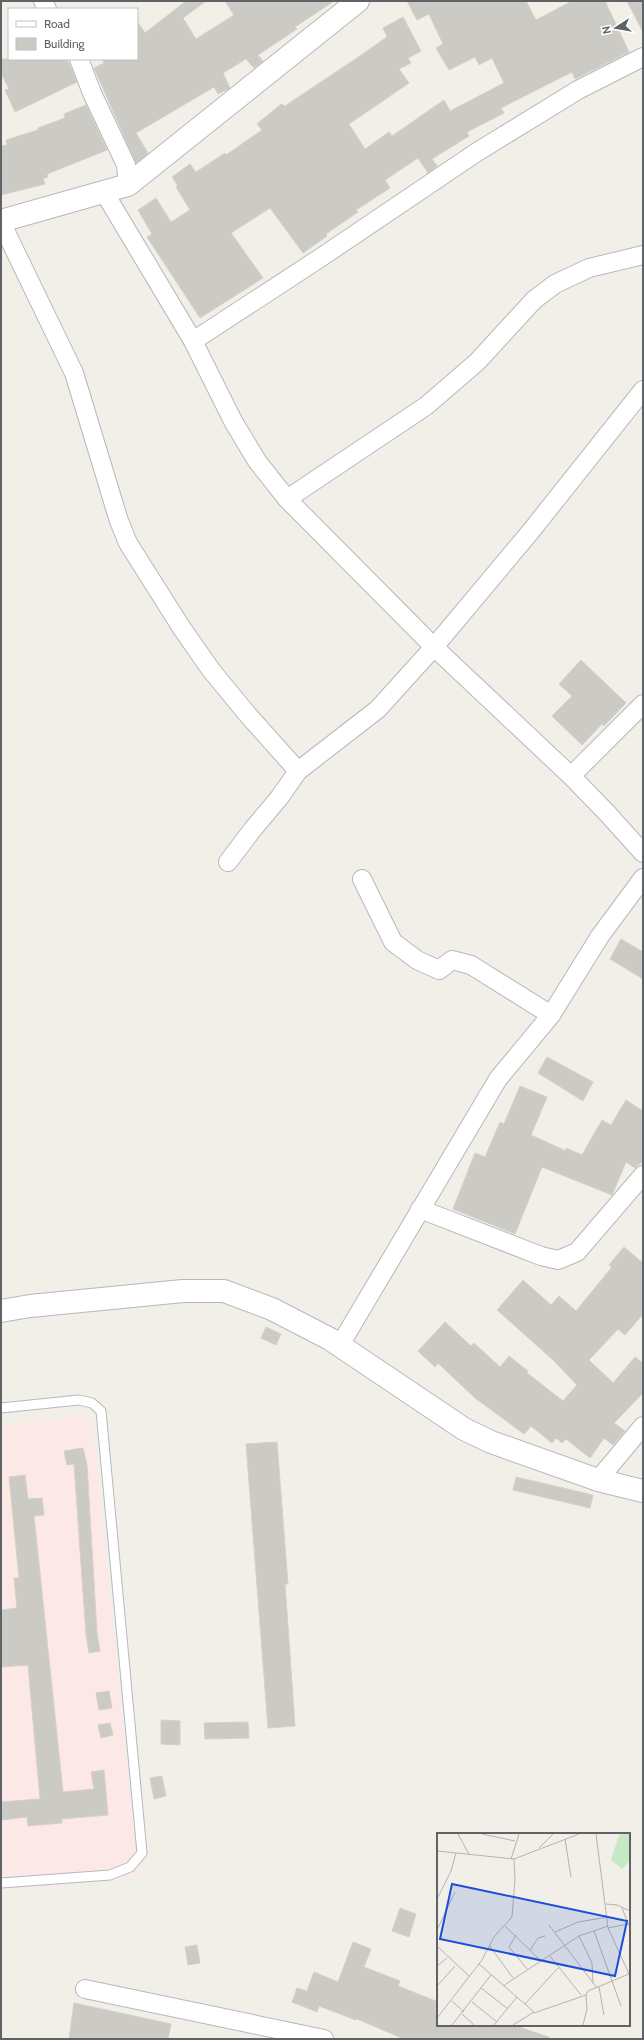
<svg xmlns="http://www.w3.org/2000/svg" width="644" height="2040" font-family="Cabin,sans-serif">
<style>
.medical{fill:#fce8e6}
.building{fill:#cccac5;stroke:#d6d1c6}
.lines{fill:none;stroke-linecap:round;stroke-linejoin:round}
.service-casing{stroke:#b5b8bc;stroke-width:11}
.minor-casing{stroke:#b5b8bc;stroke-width:20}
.tertiary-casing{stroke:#b5b8bc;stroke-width:24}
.service{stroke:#fff;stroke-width:9}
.minor{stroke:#fff;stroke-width:18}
.tertiary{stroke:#fff;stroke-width:22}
.inset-road{fill:none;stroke:#b3b3b1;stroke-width:1}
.view{fill:#1d4ed8;fill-opacity:0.15;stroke:#1d4ed8;stroke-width:2}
.inset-edge{fill:none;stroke:#5f6368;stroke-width:2}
</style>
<rect width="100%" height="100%" fill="#f1efe8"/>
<polygon class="medical" points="92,1416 138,1875 1,1889 1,1425"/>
<g class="building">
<polygon points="186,1 206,1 183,18 196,39 234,15 225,1 334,1 295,27 297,29 258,55 263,61 254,68 246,59 223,73 230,88 218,94 214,87 136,133 148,153 136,163 94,68 104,63 102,59 137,59 137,21 145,33"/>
<polygon points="407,1 526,1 536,20 572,1 605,1 629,52 575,79 572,72 501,108 504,113 467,132 469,136 432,159 437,166 428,173 418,158 385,180 390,188 356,210 358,212 326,234 327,236 303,253 270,208 231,233 263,278 200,318 147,237 152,234 138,210 156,198 171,222 190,210 176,187 178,186 172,177 190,164 196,172 225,153 226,155 262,130 257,124 281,104 285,106 357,58 387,37 383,28 403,17 421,51 408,58 411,63 399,69 409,83 349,124 365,149 389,132 392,136 444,100 450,111 504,83 492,58 479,65 475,57 449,70 436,48 443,44 429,14 417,20"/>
<polygon points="627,1 643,1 643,32"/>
<polygon points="1,59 67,59 77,82 15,112 5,90 9,89 1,73"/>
<polygon points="86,105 107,150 47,174 48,177 43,179 45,184 1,195 1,146 7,145 6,140 38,130 38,128 65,118 64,114"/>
<polygon points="581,660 626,703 604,726 602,724 582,745 552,716 572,696 559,684"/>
<polygon points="621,939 643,952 643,979 610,959"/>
<polygon points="547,1057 593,1082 583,1101 538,1073"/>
<polygon points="520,1086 547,1097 531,1135 566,1151 566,1148 582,1155 602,1120 611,1125 626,1100 643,1111 643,1161 635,1168 626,1162 612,1195 542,1167 515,1234 453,1209 475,1153 485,1157 500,1122 504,1124"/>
<polygon points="624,1247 643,1263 643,1314 625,1335 618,1329 589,1360 613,1383 635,1357 643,1363 643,1393 614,1423 625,1431 613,1445 604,1438 590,1458 566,1439 562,1443 556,1438 552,1443 531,1426 524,1434 475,1398 438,1363 435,1367 418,1351 445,1322 471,1346 474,1343 500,1367 509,1356 528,1371 527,1373 563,1401 577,1385 553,1360 497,1310 523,1280 551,1305 559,1296 576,1311 612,1267 609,1265"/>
<polygon points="266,1327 281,1334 276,1345 261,1338"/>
<polygon points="277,1442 288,1584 285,1584 295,1726 268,1728 246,1444"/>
<polygon points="83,1448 87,1465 97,1633 100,1651 89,1653 86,1635 74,1464 67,1465 64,1451"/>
<polygon points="25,1475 28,1499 42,1498 44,1515 34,1516 63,1792 94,1789 91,1772 104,1770 108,1815 62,1819 62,1823 28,1826 27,1817 1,1820 1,1802 40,1799 28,1665 1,1667 1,1610 17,1608 14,1578 19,1578 9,1477"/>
<polygon points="516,1477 593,1495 590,1508 513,1490"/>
<polygon points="109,1691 112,1708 99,1710 96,1693"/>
<polygon points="161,1720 180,1721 180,1745 161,1744"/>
<polygon points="248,1722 249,1738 205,1739 204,1723"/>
<polygon points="110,1723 113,1735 101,1738 98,1725"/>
<polygon points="162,1776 166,1796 154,1799 150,1778"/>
<polygon points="400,1908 416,1914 409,1937 392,1931"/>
<polygon points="353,1942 371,1949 364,1967 400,1981 398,1986 438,2002 438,2025 523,2025 522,2028 549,2037 549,2039 404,2039 357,2019 356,2020 319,2006 317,2012 292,2002 297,1988 307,1991 314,1972 338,1982"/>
<polygon points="197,1945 200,1963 188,1965 185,1947"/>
<polygon points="74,2003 171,2024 168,2039 69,2039"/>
</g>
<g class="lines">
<g class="service-casing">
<polyline id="service" points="1,1408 79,1400 92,1403 101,1411 142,1853 130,1867 110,1875 1,1883"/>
</g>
<g class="minor-casing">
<g id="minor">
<polyline points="43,1 47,9"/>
<polyline points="79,59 92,93 126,165 128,185"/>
<polyline points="104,192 193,341 233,421 257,461 287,499 434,647 571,776 607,813 643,853"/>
<polyline points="1,222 74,373 119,521 128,543 181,627 211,670 248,715 298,771"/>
<polyline points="193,341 320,258 477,152 578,90 643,57"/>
<polyline points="287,499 426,406 477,362 534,300 555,284 589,268 643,255"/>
<polyline points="571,776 643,704"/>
<polyline points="228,862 253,829 279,798 298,771 378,709 434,647 531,531 643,390"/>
<polyline points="362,879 393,942 417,960 439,970 452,960 471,965 551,1015"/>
<polyline points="420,1209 541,1256 558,1260 577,1252 643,1175"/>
<polyline points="340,1345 498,1079 551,1015 600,936 643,878"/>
<polyline points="598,1480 643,1426"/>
<polyline points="85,1989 324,2039"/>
</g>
</g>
<g class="tertiary-casing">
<g id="tertiary">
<polyline points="1,221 128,185 358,1"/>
<polyline points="1,1311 30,1306 183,1291 224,1291 272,1309 330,1339 464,1429 491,1442 598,1480 643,1491"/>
</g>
</g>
<use href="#service" class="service"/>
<use href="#minor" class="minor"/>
<use href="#tertiary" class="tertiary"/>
</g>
<g transform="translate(437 1833)">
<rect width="193" height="193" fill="#f1efe8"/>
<path d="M186,1H193V28L185,36L174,27L182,2Z" fill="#c5e8c5"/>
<path class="inset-road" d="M21,1L32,21M45,1L78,8M159,1L171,95L193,143M128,6L134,44M102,15L116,1M0,18L77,26L142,1M74,26L82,1M0,66L14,38L19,20M169,71L180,72L193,78M185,75L193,95M112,92L160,155M68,93L104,128M171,95L191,91M0,97L18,59M157,98L184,173M118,99L141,89L171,84M79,102L72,114L90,136M142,103L155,130L156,150M52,112L76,145M0,113L32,143M93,117L101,105L108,103M113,123L144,162M42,131L97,179L76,192M0,133L10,125M0,153L18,133M66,153L142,103L171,93M162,154L167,182M44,155L71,176M15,168L27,179M35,169L60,189M88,171L121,135M97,180L149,162L151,158L192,141M25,181L37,192M0,185L45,127L57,104L75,84L78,46L77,26M15,192L54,142M57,192L80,164M146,192L150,176L149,162"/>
<path class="view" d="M15,51L190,88L178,143L3,106Z"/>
<rect width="193" height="193" class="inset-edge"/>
</g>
<rect width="644" height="2040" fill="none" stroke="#5f6368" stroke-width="4"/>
<rect x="8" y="8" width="130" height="52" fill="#ffffff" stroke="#bfc1c3"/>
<rect x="16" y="21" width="20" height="6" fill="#ffffff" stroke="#bfc1c3"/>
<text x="44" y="28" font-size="12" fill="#5f6368">Road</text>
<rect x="16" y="38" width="20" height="12" fill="#cccac5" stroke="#bfc1c3"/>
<text x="44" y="48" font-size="12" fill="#5f6368">Building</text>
<g transform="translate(616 28) rotate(258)" stroke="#ffffff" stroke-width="3" paint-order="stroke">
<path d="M0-3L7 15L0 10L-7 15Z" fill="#5f6368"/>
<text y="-6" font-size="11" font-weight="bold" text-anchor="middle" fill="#5f6368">N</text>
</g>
</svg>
